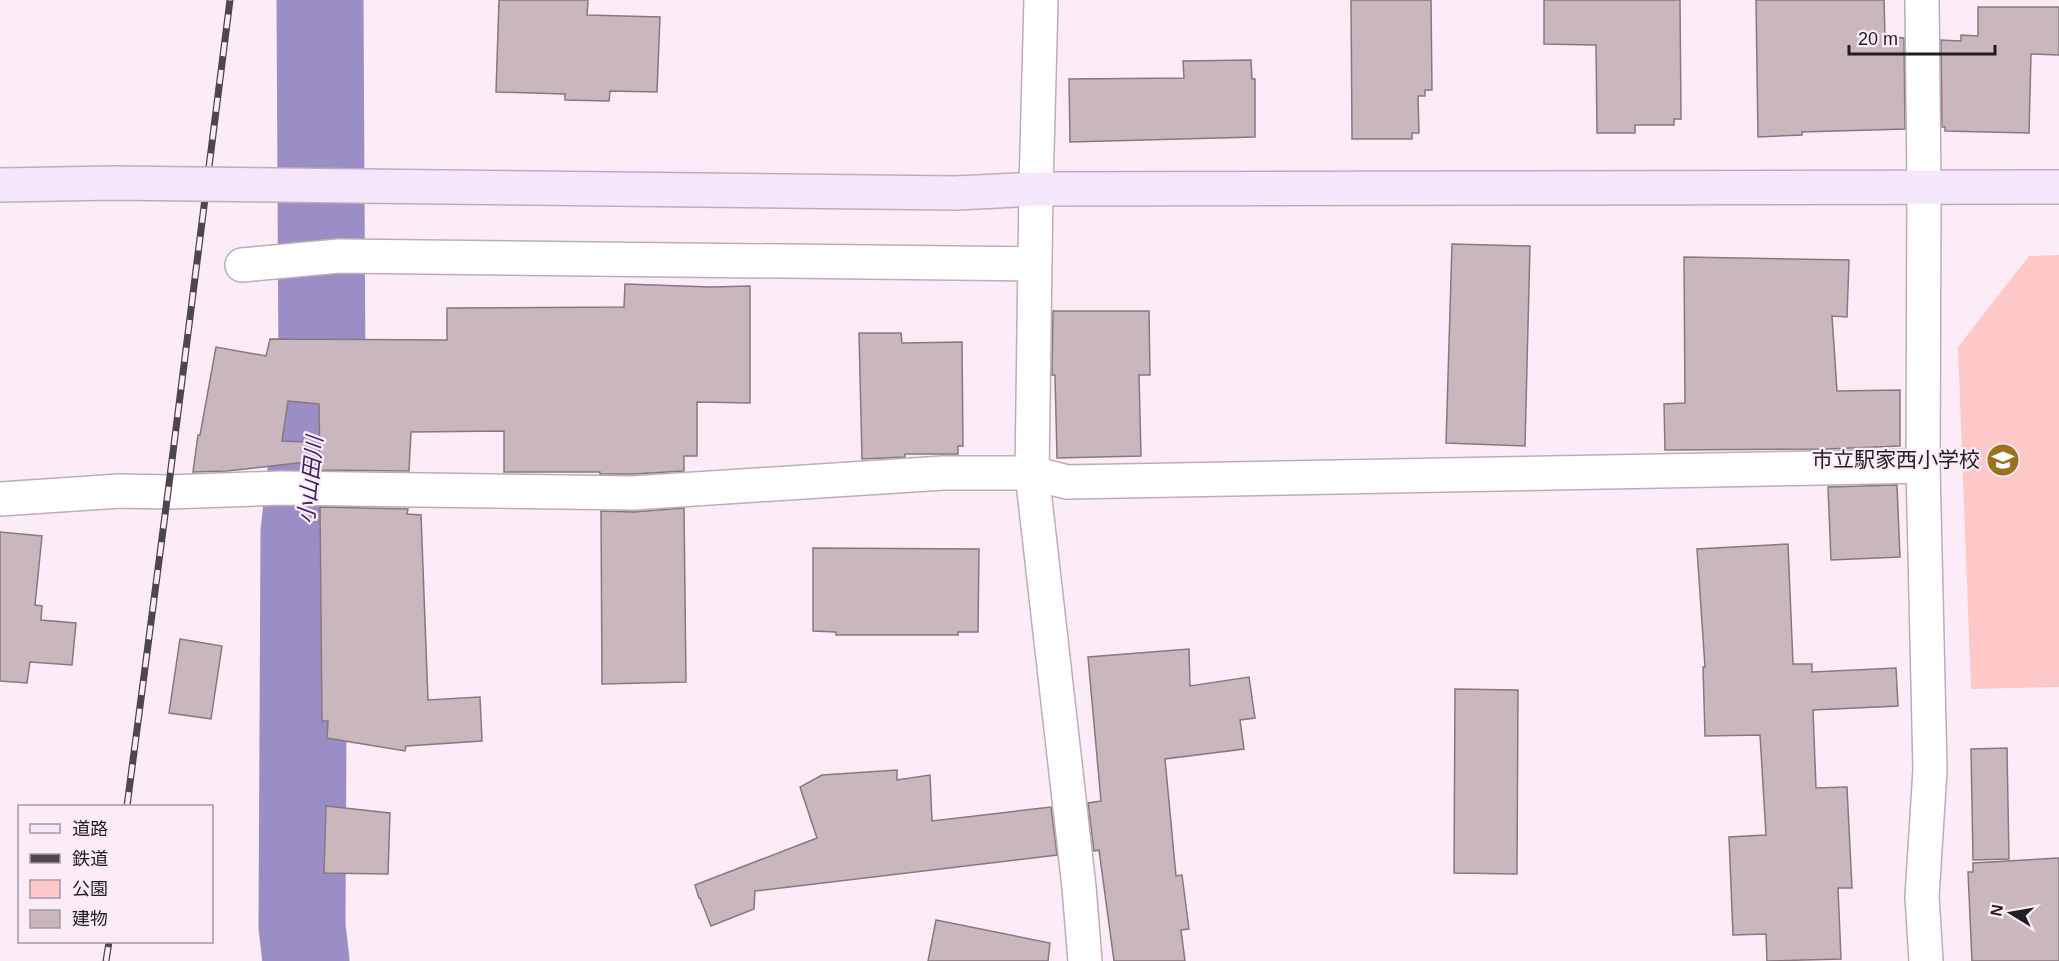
<svg xmlns="http://www.w3.org/2000/svg" width="2059" height="961" font-family="Arial,'Noto Sans JP',sans-serif">
<style>
.green{fill:#fec8c9}
.lines{fill:none;stroke-linecap:round;stroke-linejoin:round}
.river{stroke:#9b8ec6;stroke-width:87}
.building{fill:#c9b7bd;stroke:#88787d;stroke-width:1.5}
.street-casing{stroke:#bcaeb8;stroke-width:36}
.secondary-casing{stroke:#bcaeb8;stroke-width:36}
.street{stroke:#fff;stroke-width:33}
.secondary{stroke:#f5e7fb;stroke-width:33}
.rail-casing{stroke:#4d464c;stroke-width:7}
.rail{stroke:#fbecf7;stroke-width:4.5;stroke-dasharray:14;stroke-linecap:butt}
.secondary-bridge-casing{stroke:#bcaeb8;stroke-width:36;stroke-linecap:butt}
.secondary-bridge{stroke:#f5e7fb;stroke-width:33}
.labels{text-anchor:middle;stroke-width:4.5;stroke-linejoin:round;paint-order:stroke}
.poi-label{font-size:21px;fill:#221d21;stroke:#fbecf7;text-anchor:end}
.water-label{font-size:22px;font-style:italic;fill:#392265;stroke:#fbecf7}
</style>
<rect width="100%" height="100%" fill="#fbecf7"/>
<polygon class="green" points="2059,255 2059,687 1971,689 1958,347 2029,256"/>
<g class="lines">
<polyline class="river" points="306,961 302,926 304,532 322,374 320,0"/>
</g>
<g class="building">
<polygon points="499,0 588,0 587,15 660,17 657,92 610,91 609,101 565,100 565,94 496,92"/>
<polygon points="1351,0 1431,0 1432,90 1425,90 1425,96 1418,96 1419,133 1412,133 1412,139 1352,139"/>
<polygon points="1544,0 1680,0 1681,119 1674,119 1674,125 1635,125 1635,133 1597,133 1596,45 1544,44"/>
<polygon points="1756,0 1884,0 1885,37 1904,38 1905,129 1802,132 1802,135 1758,137"/>
<polygon points="1978,7 2059,7 2059,55 2031,54 2029,133 1945,131 1945,127 1942,127 1941,40 1961,41 1961,35 1978,36"/>
<polygon points="1251,60 1252,79 1255,79 1255,137 1070,142 1069,79 1184,78 1183,61"/>
<polygon points="1452,244 1530,246 1525,446 1446,443"/>
<polygon points="1684,257 1849,260 1847,317 1832,316 1837,391 1900,390 1900,446 1827,449 1665,450 1664,404 1685,403"/>
<polygon points="625,284 711,287 750,286 750,403 697,402 697,456 684,456 684,471 633,474 600,474 600,472 504,472 504,431 411,432 409,471 320,470 319,404 288,401 282,441 306,442 306,462 227,471 193,472 198,435 200,435 216,347 266,356 270,339 447,340 447,308 624,307"/>
<polygon points="1053,311 1149,311 1150,375 1139,375 1141,456 1057,458 1055,375 1052,375"/>
<polygon points="859,333 901,333 902,343 962,342 963,446 958,446 958,454 905,454 905,457 862,459"/>
<polygon points="1897,485 1900,557 1831,560 1828,487"/>
<polygon points="320,507 408,509 407,514 421,515 428,700 480,697 482,741 406,746 405,751 327,738 328,721 322,721"/>
<polygon points="684,508 686,682 602,684 601,511 634,512"/>
<polygon points="0,532 42,536 35,605 42,606 41,620 76,623 72,665 30,662 27,683 0,681"/>
<polygon points="1788,544 1793,664 1812,664 1812,672 1896,668 1898,706 1813,710 1816,788 1847,787 1852,888 1838,888 1841,959 1767,961 1766,934 1733,935 1729,837 1766,835 1760,735 1705,736 1703,667 1705,667 1697,549"/>
<polygon points="813,548 979,549 978,632 958,632 958,635 836,635 836,632 813,631"/>
<polygon points="180,639 222,646 211,719 169,713"/>
<polygon points="1189,649 1190,686 1249,677 1255,718 1240,720 1244,749 1165,759 1176,876 1182,875 1189,929 1181,930 1185,961 1114,961 1099,850 1094,851 1088,803 1101,801 1088,657"/>
<polygon points="1455,689 1518,690 1517,874 1454,873"/>
<polygon points="2007,748 2009,859 1973,860 1971,749"/>
<polygon points="897,770 897,780 930,775 932,821 1051,807 1057,855 755,891 754,909 711,926 700,898 699,898 695,885 817,838 800,787 822,775"/>
<polygon points="326,806 390,813 388,874 324,873"/>
<polygon points="2059,858 2059,961 1972,961 1968,872 1973,872 1973,863"/>
<polygon points="936,920 1050,943 1048,961 928,961"/>
</g>
<g class="lines">
<g class="street-casing">
<g id="street">
<polyline points="1041,0 1036,189 1032,473 1079,887 1085,961"/>
<polyline points="1922,0 1924,187 1923,466 1930,770 1922,897 1926,961"/>
<polyline points="242,265 339,256 1034,264"/>
<polyline points="0,499 120,491 168,492 281,488 633,493 943,473 1032,473 1067,482 1923,466"/>
</g>
</g>
<g class="secondary-casing">
<polyline id="secondary" points="956,193 1036,189 2059,187"/>
</g>
<use href="#street" class="street"/>
<use href="#secondary" class="secondary"/>
<g class="rail-casing">
<g id="rail">
<polyline points="127,806 168,492 230,0"/>
<polyline points="106,961 109,942"/>
</g>
</g>
<use href="#rail" class="rail"/>
<g class="secondary-bridge-casing">
<polyline id="secondary-bridge" points="0,185 114,183 956,193"/>
</g>
<use href="#secondary-bridge" class="secondary-bridge"/>
</g>
<defs>
<g id="school-disc" transform="scale(1.725)"><circle r="9.5" fill="#9c7120" stroke="#fbecf7"/><path d="M0-5L7-2L0 1L-7-2ZM-4 1L0 2.5L4 1V4Q0 6-4 4Z" fill="#fff"/></g>
</defs>
<g fill-rule="evenodd">
<use href="#school-disc" x="2003" y="460"/>
</g>
<g class="labels">
<g class="poi-label">
<text x="1980" y="467">市立駅家西小学校</text>
</g>
<g class="water-label">
<text transform="translate(310 480) rotate(-84)" y="8">小山田川</text>
</g>
</g>
<rect x="18" y="805" width="195" height="138" fill="#fbecf7" stroke="#a499a1" stroke-width="1.5"/>
<rect x="30" y="824" width="30" height="9" fill="#f5e7fb" stroke="#a499a1" stroke-width="1.5"/>
<text x="72" y="835" font-size="18" fill="#221d21">道路</text>
<rect x="30" y="854" width="30" height="9" fill="#4d464c" stroke="#a499a1" stroke-width="1.5"/>
<text x="72" y="865" font-size="18" fill="#221d21">鉄道</text>
<rect x="30" y="880" width="30" height="18" fill="#fec8c9" stroke="#a499a1" stroke-width="1.5"/>
<text x="72" y="895" font-size="18" fill="#221d21">公園</text>
<rect x="30" y="910" width="30" height="18" fill="#c9b7bd" stroke="#a499a1" stroke-width="1.5"/>
<text x="72" y="925" font-size="18" fill="#221d21">建物</text>
<g transform="translate(2011 913) rotate(281)" stroke="#fbecf7" stroke-width="4.5" paint-order="stroke">
<path d="M0-4.5L10 22L0 15L-10 22Z" fill="#221d21"/>
<text y="-9" font-size="16" font-weight="bold" text-anchor="middle" fill="#221d21">N</text>
</g>
<path d="M1849 45v9h146v-9" fill="none" stroke="#221d21" stroke-width="3"/>
<text x="1858" y="45" font-size="18" fill="#221d21" stroke="#fbecf7" stroke-width="4.5" paint-order="stroke">20 m</text>
</svg>
